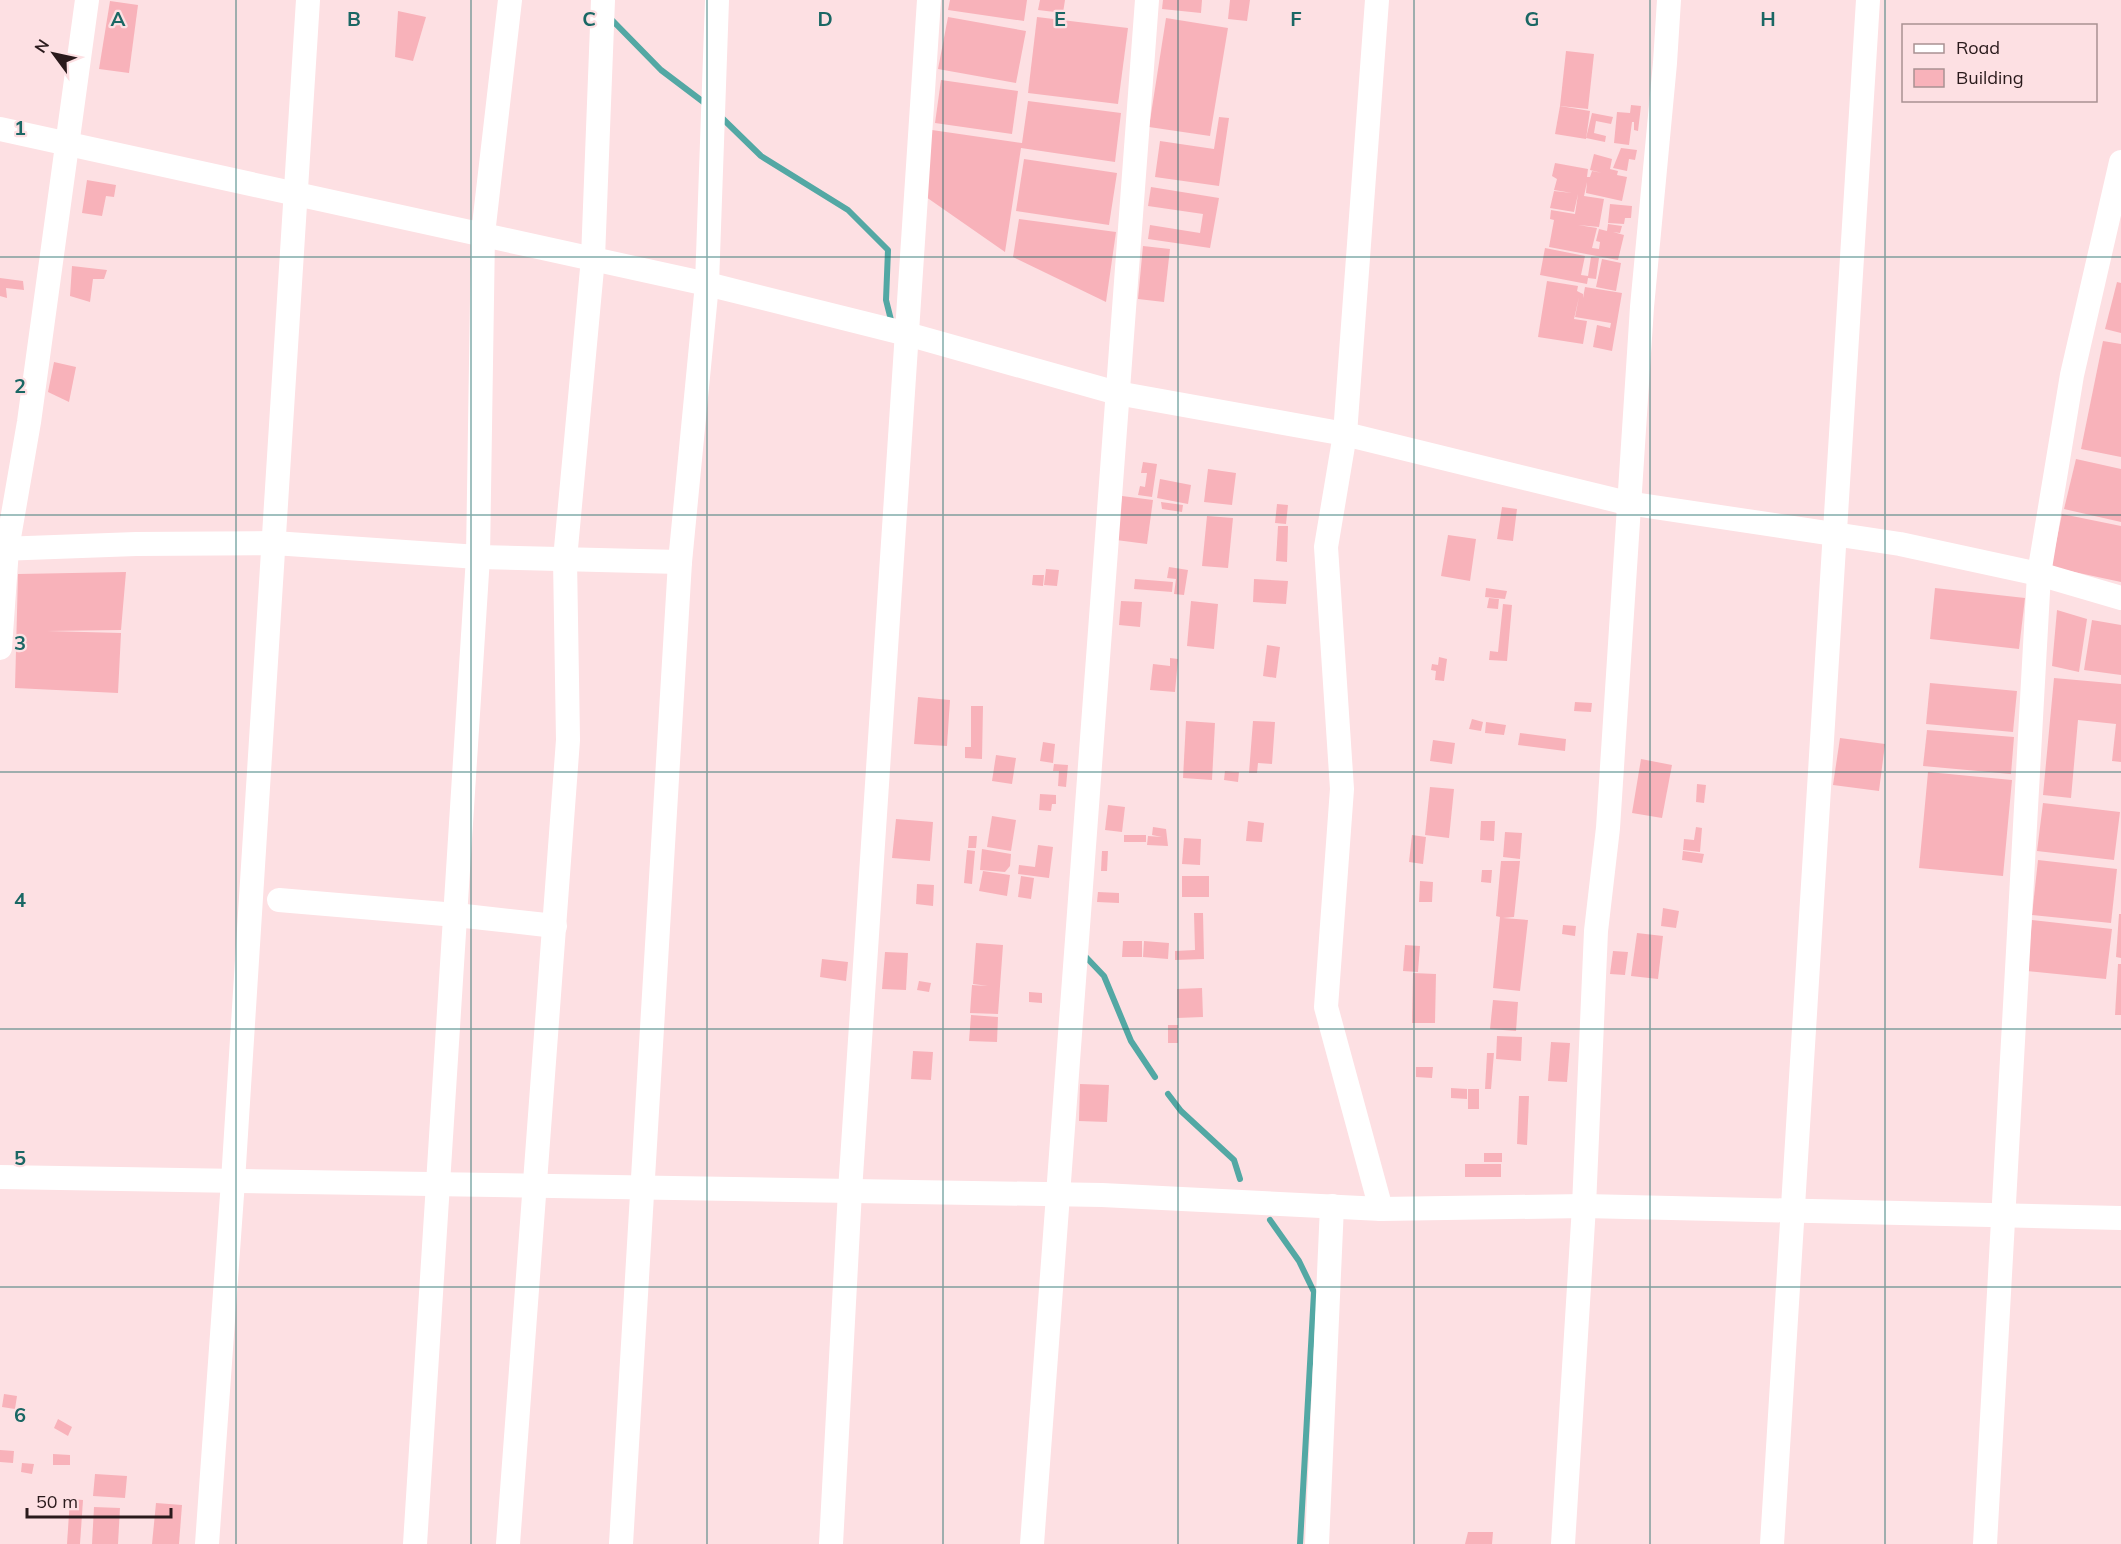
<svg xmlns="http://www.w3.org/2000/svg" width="2121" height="1544" font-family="Mulish,sans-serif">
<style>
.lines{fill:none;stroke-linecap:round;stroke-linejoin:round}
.stream{stroke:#53a8a4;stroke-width:6}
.building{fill:#f8b2ba}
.minor{stroke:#fff;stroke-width:24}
.grid{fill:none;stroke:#1a6764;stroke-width:1.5;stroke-opacity:0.55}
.grid-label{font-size:20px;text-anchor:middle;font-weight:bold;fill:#1a6764;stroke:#fde0e3;stroke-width:4.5;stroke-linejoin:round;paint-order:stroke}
</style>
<rect width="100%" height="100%" fill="#fde0e3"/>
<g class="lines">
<g class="stream">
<polyline points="609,17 661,70 706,104"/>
<polyline points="721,117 761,156 848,210 888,250 886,300 892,324"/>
<polyline points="1084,955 1104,976 1131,1041 1155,1077"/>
<polyline points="1168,1094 1181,1111 1234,1160 1240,1179"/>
<polyline points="1270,1220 1299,1261 1314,1292 1300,1544"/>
</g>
</g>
<g class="building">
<polygon points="950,0 1027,0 1024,21 948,10"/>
<polygon points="1040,0 1065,0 1063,13 1038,10"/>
<polygon points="1163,0 1202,0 1201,13 1162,9"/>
<polygon points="1230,0 1250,0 1247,21 1228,19"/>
<polygon points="110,1 138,5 129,73 99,69"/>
<polygon points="398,11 426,17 413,61 395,57"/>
<polygon points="948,17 1026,31 1016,83 938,69"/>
<polygon points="1037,17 1128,28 1118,104 1028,93"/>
<polygon points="1166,18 1228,28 1210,136 1149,127"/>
<polygon points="1566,51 1594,54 1588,109 1560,106"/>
<polygon points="941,80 1018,91 1012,134 935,123"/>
<polygon points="1028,101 1121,113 1115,162 1021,148 1005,252 916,190 925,129 1022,143"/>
<polygon points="1631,105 1641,106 1638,131 1634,130 1634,122 1632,122 1629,145 1614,143 1617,112 1630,113"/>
<polygon points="1560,106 1590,111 1586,139 1555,134"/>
<polygon points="1592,113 1613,117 1611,124 1596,121 1594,133 1606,136 1605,142 1586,138"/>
<polygon points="1219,117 1229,118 1219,186 1155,177 1160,141 1214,149"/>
<polygon points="1621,148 1637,150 1635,160 1629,159 1627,171 1613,168"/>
<polygon points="1594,154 1612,159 1610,169 1618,171 1617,175 1627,177 1622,201 1586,193 1587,182 1584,196 1604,199 1599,227 1578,225 1597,228 1592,248 1599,249 1600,242 1596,241 1599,229 1607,231 1608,224 1622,226 1620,233 1613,232 1624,235 1618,260 1549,247 1554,220 1550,219 1551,210 1575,214 1578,194 1574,212 1550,208 1554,191 1572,193 1554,190 1557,179 1552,176 1555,163 1588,169 1587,177 1590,177 1592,171 1602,173 1590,170"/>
<polygon points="1024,159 1117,173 1109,225 1016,211"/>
<polygon points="87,180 116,185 114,197 106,196 102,216 82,213"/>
<polygon points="1151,187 1219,198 1210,248 1148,239 1150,225 1200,233 1203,214 1148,206"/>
<polygon points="1610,204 1632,206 1631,218 1625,218 1624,224 1608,223"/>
<polygon points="1019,219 1116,232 1106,302 1013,257"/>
<polygon points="1143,246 1170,249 1164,302 1138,299"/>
<polygon points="1545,248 1585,256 1581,275 1588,276 1591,257 1599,258 1596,279 1588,278 1587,284 1540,275"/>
<polygon points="1602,259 1621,263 1616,291 1596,287"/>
<polygon points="72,266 107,270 104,279 93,279 90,302 70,296"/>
<polygon points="0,278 23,281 24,290 6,288 7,298 0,296"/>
<polygon points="1547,281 1578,286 1577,291 1583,294 1583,298 1585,287 1622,293 1612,351 1593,347 1597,325 1610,328 1611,323 1575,317 1579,297 1574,319 1587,321 1583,344 1538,337"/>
<polygon points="2117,282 2121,283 2121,333 2105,329"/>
<polygon points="2103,341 2121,344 2121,457 2081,449"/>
<polygon points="54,362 76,367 69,402 48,392"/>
<polygon points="2076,459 2121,469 2121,522 2064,509"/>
<polygon points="1143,462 1157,464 1152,497 1138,495 1140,486 1145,487 1147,473 1141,473"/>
<polygon points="1208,469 1236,473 1232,505 1204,502"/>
<polygon points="1160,479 1191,485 1188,504 1157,498"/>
<polygon points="1122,496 1153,500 1147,544 1116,540"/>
<polygon points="1161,502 1183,505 1182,512 1162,509"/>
<polygon points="1277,504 1288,505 1286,524 1275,523"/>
<polygon points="1502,507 1517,509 1513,541 1497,539"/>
<polygon points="2062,514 2121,526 2121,582 2051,567"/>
<polygon points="1207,516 1233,518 1228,568 1202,566"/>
<polygon points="1278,526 1288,526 1287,562 1276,561"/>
<polygon points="1448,535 1476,539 1470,581 1441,576"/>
<polygon points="1169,567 1188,570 1184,595 1174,594 1176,579 1167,578"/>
<polygon points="1046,569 1059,570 1057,586 1044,585"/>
<polygon points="126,572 121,630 47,631 121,633 118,693 15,688 18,574"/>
<polygon points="1033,575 1044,575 1043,586 1032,585"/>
<polygon points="1135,579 1173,582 1172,592 1134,589"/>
<polygon points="1254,579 1288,581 1286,604 1253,602"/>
<polygon points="1486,588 1507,591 1505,599 1485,597"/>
<polygon points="1935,588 2025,598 2019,649 1930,639"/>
<polygon points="1489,598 1499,599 1498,609 1487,608"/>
<polygon points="1121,601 1142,602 1140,627 1119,625"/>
<polygon points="1191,601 1218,604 1214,649 1187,646"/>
<polygon points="1503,604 1512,605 1507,661 1489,660 1490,651 1498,652"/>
<polygon points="2057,610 2087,619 2079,672 2052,666"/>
<polygon points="2092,620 2121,625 2121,675 2084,670"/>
<polygon points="1267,645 1280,647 1276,678 1263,676"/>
<polygon points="1439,657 1447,659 1444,681 1435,680 1436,671 1431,670 1432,664 1438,665"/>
<polygon points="1170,658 1178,659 1175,692 1150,690 1153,664 1170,666"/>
<polygon points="2054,678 2121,684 2121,762 2112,761 2116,724 2078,720 2071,798 2043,795"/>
<polygon points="1930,683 2017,691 2013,732 1926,724"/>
<polygon points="918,697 950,700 947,746 914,744"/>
<polygon points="1575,702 1592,703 1591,712 1574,711"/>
<polygon points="971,706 983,706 982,759 965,758 965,747 971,747"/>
<polygon points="1472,719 1483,722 1481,731 1469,729"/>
<polygon points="1186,721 1215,723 1212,780 1183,778"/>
<polygon points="1253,721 1275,722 1272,764 1258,763 1257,773 1249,773"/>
<polygon points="1486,722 1506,725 1504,735 1485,733"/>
<polygon points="1927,730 2014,737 2011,774 1923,766"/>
<polygon points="1520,733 1566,739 1565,751 1518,745"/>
<polygon points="1840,738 1885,744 1879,791 1833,785"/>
<polygon points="1433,740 1455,743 1452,764 1430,761"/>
<polygon points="1043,742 1055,744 1053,763 1040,761"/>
<polygon points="996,755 1016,758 1012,784 992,781"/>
<polygon points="1641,759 1672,765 1662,818 1632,813"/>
<polygon points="1054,764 1068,765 1066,787 1058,786 1059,771 1053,771"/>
<polygon points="1225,771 1239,772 1238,782 1224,780"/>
<polygon points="1928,772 2012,780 2003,876 1919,868"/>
<polygon points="1697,784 1706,785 1704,803 1696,802"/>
<polygon points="1430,787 1454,789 1449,838 1425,835"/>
<polygon points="1040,794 1056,795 1056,804 1052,804 1051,811 1039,810"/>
<polygon points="2043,803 2120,812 2114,860 2037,851"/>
<polygon points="1108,805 1125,807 1122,832 1105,830"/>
<polygon points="992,816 1016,820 1011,851 987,847"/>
<polygon points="896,819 933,822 930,861 892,858"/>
<polygon points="1248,821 1264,823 1262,842 1246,841"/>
<polygon points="1481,821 1495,821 1494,841 1480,840"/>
<polygon points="1153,827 1166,829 1168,846 1147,845 1148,836 1162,837 1152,835"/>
<polygon points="1696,827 1702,828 1700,852 1683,850 1684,839 1694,840"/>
<polygon points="1505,832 1522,833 1520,859 1503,857"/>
<rect x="1124" y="835" width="22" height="7"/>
<polygon points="1412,835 1426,837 1423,864 1409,862"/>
<polygon points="969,836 977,836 976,848 968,848"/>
<polygon points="1184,838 1201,839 1200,865 1182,864"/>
<polygon points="1038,845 1053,847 1049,878 1018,874 1019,865 1035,867"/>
<polygon points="982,849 1011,854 1010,866 1005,872 980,870"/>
<polygon points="967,850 975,851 972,884 964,883"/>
<polygon points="1102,851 1108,851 1107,871 1101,871"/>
<polygon points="1683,851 1704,854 1702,863 1682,860"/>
<polygon points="2038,860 2117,869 2111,923 2032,915"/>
<polygon points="1501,861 1520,861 1514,917 1503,918 1528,920 1520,991 1493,988 1500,917 1496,916"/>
<polygon points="1482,870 1492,870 1491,883 1481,882"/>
<polygon points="983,871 1010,875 1007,896 979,891"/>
<polygon points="1021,876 1034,878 1031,899 1018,897"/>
<rect x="1182" y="876" width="27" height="21"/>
<polygon points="1420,881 1433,882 1432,902 1419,902"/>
<polygon points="917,884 934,885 933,906 916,904"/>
<polygon points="1098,892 1119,893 1119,903 1097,902"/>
<polygon points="1663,908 1679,911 1676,928 1661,926"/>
<polygon points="1194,913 1203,913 1204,959 1175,960 1175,951 1195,950"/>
<polygon points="2119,914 2121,914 2121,958 2116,957"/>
<polygon points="2032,920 2112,929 2106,979 2027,971"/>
<polygon points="1563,925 1576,926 1575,936 1562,934"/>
<polygon points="1637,933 1663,936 1658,979 1631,976"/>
<polygon points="1123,941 1142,941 1142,957 1122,957"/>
<polygon points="1144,941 1169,943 1168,959 1143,957"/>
<polygon points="976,943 1003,945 998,1014 970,1013 972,985 988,986 973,984"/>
<polygon points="1405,945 1420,946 1418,972 1403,971"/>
<polygon points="1613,951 1628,952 1625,975 1610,974"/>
<polygon points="885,952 908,953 906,990 882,989"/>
<polygon points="822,959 848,962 846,981 820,977"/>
<polygon points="2118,964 2121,964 2121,1015 2115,1015"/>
<polygon points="1413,973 1436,974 1435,1023 1412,1023"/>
<polygon points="919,981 931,983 929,992 917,990"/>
<polygon points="1202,988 1203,1017 1177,1018 1177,989"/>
<polygon points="1029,992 1042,993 1042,1003 1029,1002"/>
<polygon points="1493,1000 1518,1002 1516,1031 1490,1029"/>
<polygon points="971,1015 998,1017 997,1042 969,1041"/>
<rect x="1168" y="1025" width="10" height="18"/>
<polygon points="1497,1036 1522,1037 1521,1061 1496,1059"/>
<polygon points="1551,1042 1570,1043 1567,1082 1548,1081"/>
<polygon points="913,1051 933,1052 931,1080 911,1079"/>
<polygon points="1487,1053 1494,1053 1491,1089 1485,1089"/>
<polygon points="1416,1067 1433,1067 1432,1078 1416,1077"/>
<polygon points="1080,1084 1109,1085 1107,1122 1079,1121"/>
<polygon points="1451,1088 1467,1089 1467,1099 1451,1098"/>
<rect x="1468" y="1089" width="11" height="20"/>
<polygon points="1519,1096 1529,1096 1527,1145 1517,1144"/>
<rect x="1484" y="1153" width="18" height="9"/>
<rect x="1465" y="1164" width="36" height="13"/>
<polygon points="4,1394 17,1396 15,1409 2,1407"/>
<polygon points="58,1419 72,1427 68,1436 54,1428"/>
<polygon points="0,1450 14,1451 13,1463 0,1462"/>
<polygon points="53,1454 70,1455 70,1465 53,1465"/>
<polygon points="22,1463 34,1464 32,1474 21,1472"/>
<polygon points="95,1474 127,1476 125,1498 93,1496"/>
<polygon points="70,1499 83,1500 80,1544 67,1544"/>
<polygon points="156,1503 182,1505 179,1544 152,1544"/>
<polygon points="94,1507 120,1508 118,1544 92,1544"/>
<polygon points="1468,1532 1493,1532 1492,1544 1465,1544"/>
</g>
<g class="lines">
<g class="minor">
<polyline points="1377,0 1345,434 1326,547 1342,789 1326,1007 1381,1209"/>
<polyline points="0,129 707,284 907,334 1117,393 1345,434 1627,503 1900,544 2039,574 2121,598"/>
<polyline points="0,549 136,544 274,543 478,557 680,562"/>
<polyline points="0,648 7,549 29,422 87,0"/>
<polyline points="279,900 456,915 555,926"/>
<polyline points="0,1177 1102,1195 1381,1209 1584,1206 2121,1218"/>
<polyline points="207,1544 233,1181 308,0"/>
<polyline points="415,1544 478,557 483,234 510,0"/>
<polyline points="508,1544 568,740 565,559 593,258 603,0"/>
<polyline points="621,1544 680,562 707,284 717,0"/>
<polyline points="831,1544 850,1191 929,0"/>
<polyline points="1032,1544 1147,0"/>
<polyline points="1317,1544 1332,1206"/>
<polyline points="1563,1544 1584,1206 1596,931 1608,828 1642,307 1665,63 1669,0"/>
<polyline points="1772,1544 1868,0"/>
<polyline points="1985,1544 2039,574 2072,375 2121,162"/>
</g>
</g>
<path class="grid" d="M236,0V1544M471,0V1544M707,0V1544M943,0V1544M1178,0V1544M1414,0V1544M1650,0V1544M1885,0V1544M0,257H2121M0,515H2121M0,772H2121M0,1029H2121M0,1287H2121"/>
<g class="grid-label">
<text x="118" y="26">A</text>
<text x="354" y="26">B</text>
<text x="589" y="26">C</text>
<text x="825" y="26">D</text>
<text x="1060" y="26">E</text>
<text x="1296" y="26">F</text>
<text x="1532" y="26">G</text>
<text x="1768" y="26">H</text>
<text x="20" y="135">1</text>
<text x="20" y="393">2</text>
<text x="20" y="650">3</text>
<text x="20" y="907">4</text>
<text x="20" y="1165">5</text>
<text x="20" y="1422">6</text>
</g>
<rect x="1902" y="24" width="195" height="78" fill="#fde0e3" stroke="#a99193" stroke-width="1.5"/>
<rect x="1914" y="44" width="30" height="9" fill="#ffffff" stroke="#a99193" stroke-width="1.5"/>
<text x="1956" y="54" font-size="18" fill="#2a1a1c">Road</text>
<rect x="1914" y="69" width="30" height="18" fill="#f8b2ba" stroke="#a99193" stroke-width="1.5"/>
<text x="1956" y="84" font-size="18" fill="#2a1a1c">Building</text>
<g transform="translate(54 54) rotate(303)" stroke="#fde0e3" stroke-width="4.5" paint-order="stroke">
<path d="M0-4.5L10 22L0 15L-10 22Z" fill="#2a1a1c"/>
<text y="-9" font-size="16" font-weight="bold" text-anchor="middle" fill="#2a1a1c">N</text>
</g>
<path d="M27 1508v9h144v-9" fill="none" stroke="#2a1a1c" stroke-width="3"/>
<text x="36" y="1508" font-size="18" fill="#2a1a1c" stroke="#fde0e3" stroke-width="4.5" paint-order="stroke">50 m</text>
</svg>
